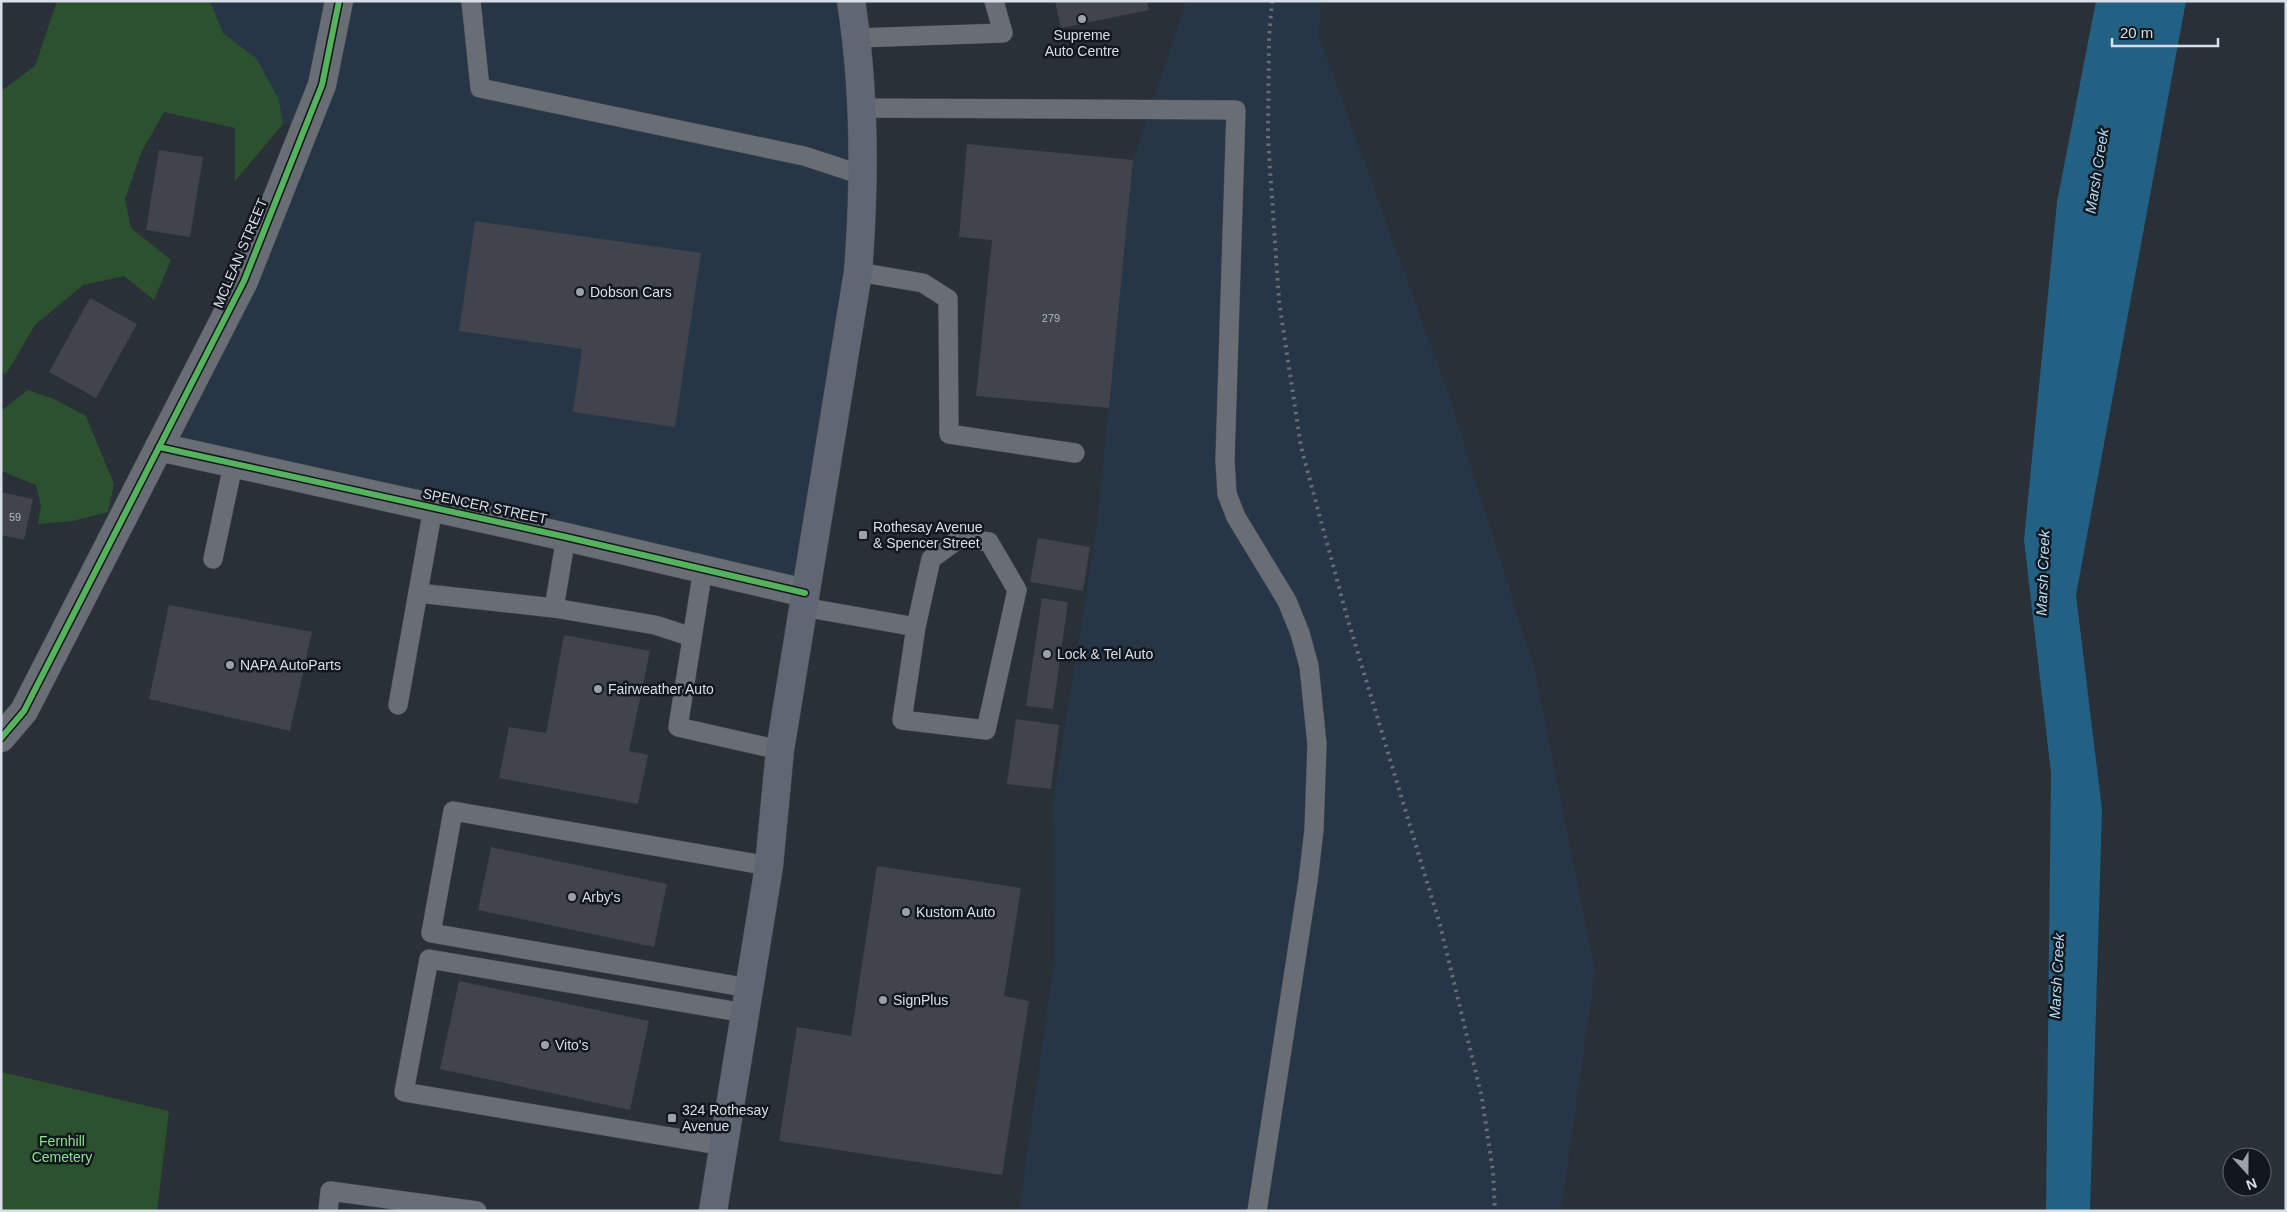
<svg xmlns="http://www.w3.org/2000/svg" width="2287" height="1212" font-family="Helvetica,sans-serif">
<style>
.built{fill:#273647}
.green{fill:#2b512f}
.water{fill:#226183}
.building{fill:#41444a}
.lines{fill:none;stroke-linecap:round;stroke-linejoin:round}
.lane-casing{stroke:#474c52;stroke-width:20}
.street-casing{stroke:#474c52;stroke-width:29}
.primary-casing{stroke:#474c52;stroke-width:29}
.lane{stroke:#696e74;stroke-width:19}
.street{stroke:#696e74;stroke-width:28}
.primary{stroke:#606773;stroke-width:28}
.rail{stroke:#686c73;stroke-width:4;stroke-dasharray:2.5 5;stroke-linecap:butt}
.cycleway-casing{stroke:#12171d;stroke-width:9}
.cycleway{stroke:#56b35d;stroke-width:6}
.poi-dot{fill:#9ba2aa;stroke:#12171d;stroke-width:2}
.labels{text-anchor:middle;stroke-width:5;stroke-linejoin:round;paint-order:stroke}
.number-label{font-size:11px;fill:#b2b8c0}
.poi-label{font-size:14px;fill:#d8dfe8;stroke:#12171d;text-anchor:start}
.street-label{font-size:14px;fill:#d8dfe8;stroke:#12171d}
.park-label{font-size:14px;fill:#8be18f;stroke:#12171d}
.water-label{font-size:15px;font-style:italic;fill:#b5def9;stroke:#12171d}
</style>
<rect width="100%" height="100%" fill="#2a3037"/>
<g class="built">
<polygon points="210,1 851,1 862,175 805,593 159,447 306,125 283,124 279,100 257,59 223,33"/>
<polygon points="1186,1 1321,1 1319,36 1449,396 1534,668 1595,972 1561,1211 1019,1211 1055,956 1053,802 1097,526 1133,160"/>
</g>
<g class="green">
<polygon points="57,1 210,1 223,33 257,59 279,100 283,124 235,181 235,128 164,112 141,153 125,199 131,228 171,260 154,300 124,276 83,285 35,325 6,374 1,372 1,91 35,66"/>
<polygon points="28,390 54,399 86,416 114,484 108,512 73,521 38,524 41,506 36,485 1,471 1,411"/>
<polygon points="1,1072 169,1111 157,1211 1,1211"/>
</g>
<polygon class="water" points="2096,1 2186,1 2076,595 2102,810 2090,1211 2046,1211 2051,773 2024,540 2057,202"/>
<g class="building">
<polygon points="1055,1 1147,1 1149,10 1061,28"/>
<polygon points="967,144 1133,160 1109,408 976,396 992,240 959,237"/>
<polygon points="159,150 203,157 190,237 146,230"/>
<polygon points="475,221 701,253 675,427 573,412 582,349 459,331"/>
<polygon points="90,298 137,324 96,398 49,372"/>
<polygon points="1,492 33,499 24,540 1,535"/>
<polygon points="1038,538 1090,547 1083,591 1030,582"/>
<polygon points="1042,598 1068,602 1053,709 1026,706"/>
<polygon points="169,605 312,632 290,731 149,699"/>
<polygon points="564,635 650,651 629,751 648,755 638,804 499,778 509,727 546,733"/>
<polygon points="1016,719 1059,725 1051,789 1007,784"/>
<polygon points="491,847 667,884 654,947 478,910"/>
<polygon points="877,866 1021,888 1004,996 1029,1001 1002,1175 779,1141 797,1027 851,1036"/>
<polygon points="459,981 649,1021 630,1110 440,1069"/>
</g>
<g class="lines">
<g class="lane-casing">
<g id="lane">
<polyline points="471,1 480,88 804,156 862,175"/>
<polyline points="857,38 1003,33 994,1"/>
<polyline points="860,108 1236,110 1225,460 1227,494 1236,517 1287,601 1300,633 1309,666 1317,744 1314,830 1308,881 1257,1211"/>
<polyline points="858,272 923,283 948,299 949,434 1075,453"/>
<polyline points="213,559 233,465"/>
<polyline points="703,569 678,727 780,750"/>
<polyline points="418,593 554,608 566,537"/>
<polyline points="803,607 916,627 902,720 986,730 1017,590 989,542 960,538 931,559 916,627"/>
<polyline points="554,608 655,625 692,637"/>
<polyline points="398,705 433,508"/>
<polyline points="749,988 431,933 453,811 769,866"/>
<polyline points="724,1146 404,1092 429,959 745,1013"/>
<polyline points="328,1211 330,1191 477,1211"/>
</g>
</g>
<g class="street-casing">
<g id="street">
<polyline points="159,447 566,537 805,593"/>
<polyline points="1,738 24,711 244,281 322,85 339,1"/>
</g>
</g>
<g class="primary-casing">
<path id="primary" d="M713,1211L769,866L780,750L858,272C865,183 865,90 851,1"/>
</g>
<use href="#lane" class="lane"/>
<use href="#street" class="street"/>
<use href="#primary" class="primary"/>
<polyline class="rail" points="1272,1 1269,38 1268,139 1279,301 1301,447 1347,617 1440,925 1482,1098 1493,1172 1495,1211"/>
<g class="cycleway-casing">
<g id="cycleway">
<polyline points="159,447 566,537 805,593"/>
<polyline points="1,738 24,711 244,281 322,85 339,1"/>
</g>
</g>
<use href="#cycleway" class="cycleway"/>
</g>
<g class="poi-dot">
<circle cx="1082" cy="19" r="5"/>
<circle cx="580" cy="292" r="5"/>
<rect x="858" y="530" width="10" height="10" rx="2.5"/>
<circle cx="1047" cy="654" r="5"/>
<circle cx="230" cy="665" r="5"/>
<circle cx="598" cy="689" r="5"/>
<circle cx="572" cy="897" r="5"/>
<circle cx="906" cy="912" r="5"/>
<circle cx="883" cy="1000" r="5"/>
<circle cx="545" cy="1045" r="5"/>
<rect x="667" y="1113" width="10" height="10" rx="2.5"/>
</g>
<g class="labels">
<g class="number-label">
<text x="1051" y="322">279</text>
<text x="15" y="521">59</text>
</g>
<g class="poi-label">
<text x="1082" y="40" text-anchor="middle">Supreme<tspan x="1082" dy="16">Auto Centre</tspan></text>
<text x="590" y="297">Dobson Cars</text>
<text x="873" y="532">Rothesay Avenue<tspan x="873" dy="16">&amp; Spencer Street</tspan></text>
<text x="1057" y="659">Lock &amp; Tel Auto</text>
<text x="240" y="670">NAPA AutoParts</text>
<text x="608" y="694">Fairweather Auto</text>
<text x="582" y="902">Arby's</text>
<text x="916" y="917">Kustom Auto</text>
<text x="893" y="1005">SignPlus</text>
<text x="555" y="1050">Vito's</text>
<text x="682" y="1115">324 Rothesay<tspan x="682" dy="16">Avenue</tspan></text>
</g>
<g class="street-label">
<text transform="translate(240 253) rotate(-67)" y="5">MCLEAN STREET</text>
<text transform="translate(485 506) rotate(12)" y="5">SPENCER STREET</text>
</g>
<g class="park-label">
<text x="62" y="1146">Fernhill<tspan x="62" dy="16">Cemetery</tspan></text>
</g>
<g class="water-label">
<text transform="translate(2097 171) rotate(-81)" y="5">Marsh Creek</text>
<text transform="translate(2043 573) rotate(-88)" y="5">Marsh Creek</text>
<text transform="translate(2057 976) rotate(-87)" y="5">Marsh Creek</text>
</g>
</g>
<rect width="2287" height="1212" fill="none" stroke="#d8dfe8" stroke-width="5"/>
<g transform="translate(2247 1172) rotate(159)"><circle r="24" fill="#12171d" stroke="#61676e"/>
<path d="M0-4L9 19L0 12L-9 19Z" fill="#9ba2aa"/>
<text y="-8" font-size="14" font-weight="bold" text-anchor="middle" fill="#d8dfe8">N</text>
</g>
<path d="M2112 38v8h106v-8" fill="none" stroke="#d8dfe8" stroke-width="2.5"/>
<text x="2120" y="38" font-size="15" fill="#d8dfe8" stroke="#12171d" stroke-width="4" paint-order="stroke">20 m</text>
</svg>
